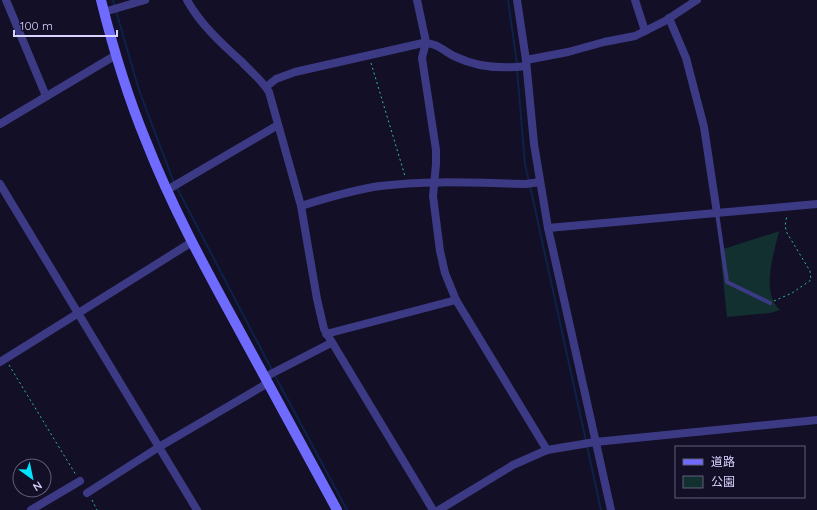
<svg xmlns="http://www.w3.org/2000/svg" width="817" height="510" font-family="Quicksand,'Noto Sans JP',sans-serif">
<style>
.green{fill:#12302f}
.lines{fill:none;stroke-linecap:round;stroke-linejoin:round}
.stream{stroke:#0c2248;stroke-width:2}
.path{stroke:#2fb8b0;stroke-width:1;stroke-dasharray:2 3;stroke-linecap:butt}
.lane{stroke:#3d3a85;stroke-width:4}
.street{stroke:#3d3a85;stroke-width:8}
.secondary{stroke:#6f6bff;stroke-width:10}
</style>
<rect width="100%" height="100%" fill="#130f26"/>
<path class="green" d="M780,231L778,235C773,258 761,292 780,310L770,313L727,317L720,250Z"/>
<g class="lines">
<g class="stream">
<polyline points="113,0 115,7"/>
<polyline points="508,0 517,64"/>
<polyline points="116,11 139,90 174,183"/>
<polyline points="517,69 525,165 529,181"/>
<polyline points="176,186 272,370"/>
<polyline points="530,186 586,441"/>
<polyline points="274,374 347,510"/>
<polyline points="587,446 601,510"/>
</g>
<g class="path">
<polyline points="371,63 405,176"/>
<polyline points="774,301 792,293 811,280 810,271 787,233 785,226 787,215"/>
<polyline points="9,365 76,475"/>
<polyline points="92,500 97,510"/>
</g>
<polyline class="lane" points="717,213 727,282 770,303"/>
<g class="street">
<polyline points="6,0 46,96"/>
<path d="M187,0C200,24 222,44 242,62C251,72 262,80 269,92L301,206L317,299L324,329L433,510"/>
<polyline points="417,0 426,42 422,58 436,150 436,164 433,196 440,251 445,273 456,300 547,450"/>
<polyline points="517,0 526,60 534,144 548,228 611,510"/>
<polyline points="635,0 645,31"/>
<polyline points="104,12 145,0"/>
<polyline points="669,18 686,58 704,127 717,213"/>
<polyline points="526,60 568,52 604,42 635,36 665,21 697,0"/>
<path d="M266,87L276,79L295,72L423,43C436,42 445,52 456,57C479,68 502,69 526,66"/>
<polyline points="0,124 116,55"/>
<polyline points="0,184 197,510"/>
<polyline points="167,190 278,125"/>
<path d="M301,206C326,198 353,190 380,186C428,180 478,183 526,184L540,182"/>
<polyline points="548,228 817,204"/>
<polyline points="326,334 456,300"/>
<polyline points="0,362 192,242"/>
<polyline points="265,377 331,343"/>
<polyline points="87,493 159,447 268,383"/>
<polyline points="31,510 80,481"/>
<polyline points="439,510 513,465 547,450 595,442 817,420"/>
</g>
<path class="secondary" d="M101,0C113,48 127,95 146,141C171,205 204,266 237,326C270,387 304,449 337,510"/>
</g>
<rect x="675" y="446" width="130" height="52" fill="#130f26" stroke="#625e7d"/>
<rect x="683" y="459" width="20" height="6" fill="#6f6bff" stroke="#625e7d"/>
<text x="711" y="466" font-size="12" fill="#d9d4ff">道路</text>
<rect x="683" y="476" width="20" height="12" fill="#12302f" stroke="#625e7d"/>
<text x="711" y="486" font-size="12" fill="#d9d4ff">公園</text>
<g transform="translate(32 478) rotate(147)"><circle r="19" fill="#130f26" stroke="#625e7d"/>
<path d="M0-3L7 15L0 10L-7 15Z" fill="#00e5ff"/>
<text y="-6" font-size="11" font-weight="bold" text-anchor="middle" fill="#d9d4ff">N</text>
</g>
<path d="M14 30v6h103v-6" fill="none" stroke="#d9d4ff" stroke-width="2"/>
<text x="20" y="30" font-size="12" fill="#d9d4ff" stroke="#130f26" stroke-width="3" paint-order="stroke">100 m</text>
</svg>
